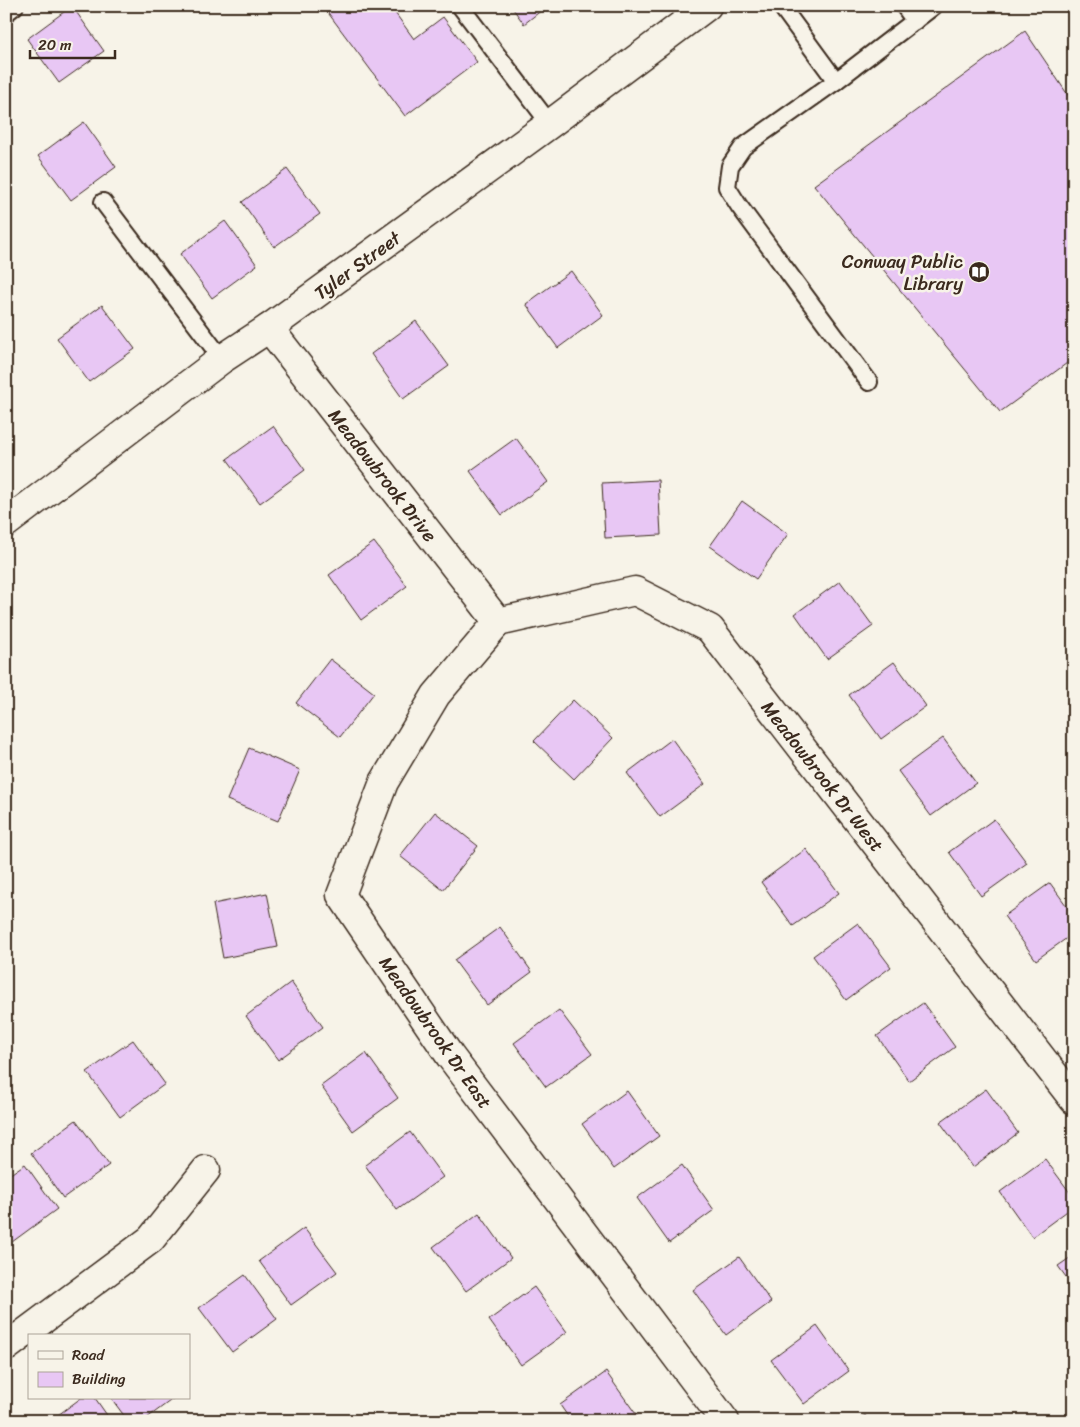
<svg xmlns="http://www.w3.org/2000/svg" width="1080" height="1427" font-family="Sriracha,sans-serif">
<style>
.building{fill:#e8c7f4;stroke:#3b2a1e}
.lines{fill:none;stroke-linecap:round;stroke-linejoin:round}
.service-casing{stroke:#3b2a1e;stroke-width:20}
.minor-casing{stroke:#3b2a1e;stroke-width:31}
.tertiary-casing{stroke:#3b2a1e;stroke-width:31}
.service{stroke:#f7f3e8;stroke-width:16}
.minor{stroke:#f7f3e8;stroke-width:28}
.tertiary{stroke:#f7f3e8;stroke-width:28}
.labels{text-anchor:middle;stroke-width:5;stroke-linejoin:round;paint-order:stroke}
.poi-label{font-size:19px;fill:#3b2a1e;stroke:#f7f3e8;text-anchor:end}
.street-label{font-size:19px;fill:#3b2a1e;stroke:#f7f3e8}
</style>
<rect width="100%" height="100%" fill="#f7f3e8"/>
<filter id="ink" filterUnits="userSpaceOnUse"><feTurbulence type="fractalNoise" baseFrequency=".02" numOctaves="2"/><feDisplacementMap in="SourceGraphic" scale="10" xChannelSelector="R" yChannelSelector="G"/><feConvolveMatrix kernelMatrix="1 2 1 2 8 2 1 2 1" color-interpolation-filters="sRGB"/></filter>
<g filter="url(#ink)">
<g class="building">
<polygon points="72,6 104,51 59,83 27,39"/>
<polygon points="323,6 390,6 414,39 443,17 477,62 405,116"/>
<polygon points="511,6 547,6 524,24"/>
<polygon points="1025,31 1074,104 1074,358 1000,412 814,185"/>
<polygon points="84,122 116,167 71,200 38,156"/>
<polygon points="287,169 320,214 274,247 242,202"/>
<polygon points="225,221 257,265 212,298 180,254"/>
<polygon points="571,271 603,315 558,348 526,304"/>
<polygon points="102,305 135,349 89,382 57,338"/>
<polygon points="416,321 449,366 403,399 371,354"/>
<polygon points="273,426 305,470 260,503 227,459"/>
<polygon points="516,438 548,482 502,515 470,471"/>
<polygon points="658,480 661,535 605,538 602,483"/>
<polygon points="742,501 788,534 756,579 710,546"/>
<polygon points="374,542 407,586 361,620 329,575"/>
<polygon points="840,581 873,626 827,659 795,614"/>
<polygon points="330,659 374,693 340,737 296,703"/>
<polygon points="894,662 926,706 881,739 849,695"/>
<polygon points="573,700 613,738 574,779 534,741"/>
<polygon points="943,738 976,783 931,816 898,771"/>
<polygon points="672,739 705,784 660,817 627,773"/>
<polygon points="249,748 300,770 278,821 227,800"/>
<polygon points="435,812 478,846 443,890 400,856"/>
<polygon points="994,819 1027,863 981,896 949,852"/>
<polygon points="806,849 839,893 793,926 761,882"/>
<polygon points="1050,883 1074,916 1074,933 1036,960 1004,916"/>
<polygon points="267,893 278,947 223,958 213,904"/>
<polygon points="858,923 891,967 846,1000 813,956"/>
<polygon points="500,927 532,972 487,1005 454,960"/>
<polygon points="291,982 323,1027 278,1060 246,1016"/>
<polygon points="923,1003 955,1047 909,1081 877,1036"/>
<polygon points="559,1010 592,1054 546,1087 514,1043"/>
<polygon points="133,1040 165,1084 120,1117 87,1072"/>
<polygon points="366,1053 398,1098 353,1131 321,1086"/>
<polygon points="986,1089 1018,1133 973,1167 940,1122"/>
<polygon points="627,1091 659,1136 614,1169 582,1124"/>
<polygon points="76,1120 109,1165 63,1198 31,1153"/>
<polygon points="410,1132 443,1177 397,1210 365,1165"/>
<polygon points="1045,1159 1074,1198 1074,1206 1032,1237 1000,1192"/>
<polygon points="25,1164 57,1209 12,1242 6,1235 6,1177"/>
<polygon points="682,1165 714,1210 669,1243 637,1198"/>
<polygon points="479,1213 511,1258 466,1291 433,1247"/>
<polygon points="304,1228 337,1272 291,1305 259,1261"/>
<polygon points="1074,1255 1074,1288 1058,1266"/>
<polygon points="739,1257 771,1302 726,1335 693,1290"/>
<polygon points="245,1275 277,1319 232,1352 199,1308"/>
<polygon points="534,1287 567,1332 521,1365 489,1320"/>
<polygon points="817,1326 849,1371 804,1404 771,1360"/>
<polygon points="606,1372 638,1417 632,1421 571,1421 560,1405"/>
<polygon points="81,1398 95,1398 111,1421 50,1421"/>
<polygon points="111,1398 174,1398 143,1421 128,1421"/>
<polygon points="865,1415 869,1421 857,1421"/>
</g>
<g class="lines">
<g class="service-casing">
<g id="service">
<polyline points="460,6 550,124"/>
<polyline points="781,6 836,81"/>
<polyline points="904,6 915,21"/>
<polyline points="6,13 15,6"/>
<polyline points="103,202 222,359"/>
<polyline points="869,382 739,206 727,187 730,166 743,147 836,81 934,6"/>
</g>
</g>
<g class="minor-casing">
<g id="minor">
<polyline points="269,328 498,622"/>
<polyline points="498,622 436,695 384,782 341,895 450,1056 725,1421"/>
<polyline points="498,622 635,591 710,629 1074,1100"/>
<polyline points="6,1347 151,1239 206,1170"/>
</g>
</g>
<g class="tertiary-casing">
<polyline id="tertiary" points="6,523 222,359 269,328 550,124 707,6"/>
</g>
<use href="#service" class="service"/>
<use href="#minor" class="minor"/>
<use href="#tertiary" class="tertiary"/>
</g>
</g>
<defs>
<g id="library-disc" transform="scale(1.125)"><circle r="9.5" fill="#3b2a1e" stroke="#f7f3e8"/><path d="M-6-4Q-3-5.5-.7-3.5V5Q-3 3-6 4ZM6-4Q3-5.5 .7-3.5V5Q3 3 6 4Z" fill="#fff"/></g>
</defs>
<g fill-rule="evenodd">
<use href="#library-disc" x="979" y="272"/>
</g>
<g class="labels">
<g class="poi-label">
<text x="963" y="268">Conway Public<tspan x="963" dy="22">Library</tspan></text>
</g>
<g class="street-label">
<text transform="translate(357 265) rotate(-36)" y="7">Tyler Street</text>
<text transform="translate(383 475) rotate(52)" y="7">Meadowbrook Drive</text>
<text transform="translate(823 776) rotate(52)" y="7">Meadowbrook Dr West</text>
<text transform="translate(436 1032) rotate(55)" y="7">Meadowbrook Dr East</text>
</g>
</g>
<rect width="1080" height="1427" fill="none" stroke="#f7f3e8" stroke-width="25"/>
<rect x="12" y="12" width="1055" height="1402" fill="none" stroke="#3b2a1e" stroke-width="2" filter="url(#ink)"/>
<rect x="28" y="1334" width="162" height="65" fill="#f7f3e8" stroke="#aca397"/>
<rect x="38" y="1351" width="25" height="8" fill="#f7f3e8" stroke="#aca397"/>
<text x="72" y="1360" font-size="15" fill="#3b2a1e">Road</text>
<rect x="38" y="1372" width="25" height="15" fill="#e8c7f4" stroke="#aca397"/>
<text x="72" y="1384" font-size="15" fill="#3b2a1e">Building</text>
<path d="M30 50v8h85v-8" fill="none" stroke="#3b2a1e" stroke-width="2.5"/>
<text x="38" y="50" font-size="15" fill="#3b2a1e" stroke="#f7f3e8" stroke-width="4" paint-order="stroke">20 m</text>
</svg>
